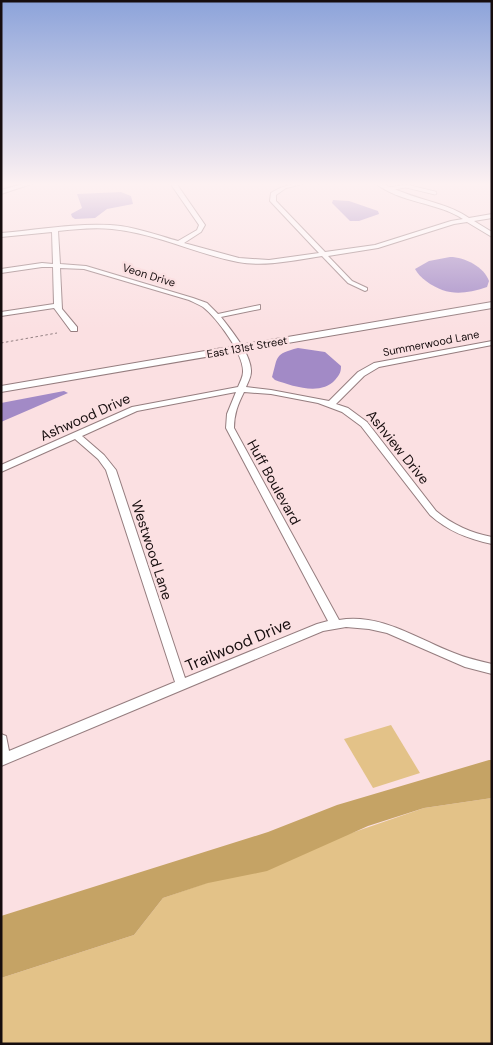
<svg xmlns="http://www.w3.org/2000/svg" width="493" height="1045" font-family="'DM Sans',sans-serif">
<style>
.green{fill:#e3c288}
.forest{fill:#c5a365}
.water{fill:#a28ac6}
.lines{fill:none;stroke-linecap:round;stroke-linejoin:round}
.lane-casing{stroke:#957d7f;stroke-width:4.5}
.street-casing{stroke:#957d7f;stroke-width:2}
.secondary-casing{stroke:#957d7f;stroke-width:2}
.path{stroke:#938082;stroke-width:1;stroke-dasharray:2.5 2.5;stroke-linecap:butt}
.lane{stroke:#fff;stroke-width:3}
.street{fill:#fff;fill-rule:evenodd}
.secondary{fill:#fff;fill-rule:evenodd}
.labels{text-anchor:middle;stroke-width:5;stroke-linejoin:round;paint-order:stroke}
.far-street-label{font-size:11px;fill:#160d0e;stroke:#fbe0e2}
.street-label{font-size:14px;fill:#160d0e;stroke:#fbe0e2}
.near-street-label{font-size:16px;fill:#160d0e;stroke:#fbe0e2}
</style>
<rect width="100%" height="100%" fill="#fbe0e2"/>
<g class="green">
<polygon points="391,725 420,773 373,788 344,739"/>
<polygon points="492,798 492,1044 1,1044 1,978 134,935 163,898 424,808"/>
</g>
<polygon class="forest" points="489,760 492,760 492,798 424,808 368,826 267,871 208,883 163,898 134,935 1,978 1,916 268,832 337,805"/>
<g class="water">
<polygon points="121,192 131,196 133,204 107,209 95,218 75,219 72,217 71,214 82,208 77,194"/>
<polygon points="333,200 349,201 378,211 379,214 359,221 350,221 332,203"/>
<path d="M450,257C465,257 484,267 489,281L487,287C463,295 446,296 426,281C421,277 418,274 415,269L429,261Z"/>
<path d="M298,348L325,352L341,366C341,373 339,375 335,380C321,396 292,386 275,380L272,377C278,357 274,354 298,348Z"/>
<polygon points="64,391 68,393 1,422 1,403"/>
</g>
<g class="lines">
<g class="lane-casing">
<polyline id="lane" points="389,189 406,186 435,193"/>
</g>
<g class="street-casing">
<g id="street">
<polygon points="26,183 34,183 1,194 1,190"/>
<path d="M170,183H176L205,225L201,232L184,243L239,258L269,260L319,253L270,201L271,193C282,186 292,183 306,183L286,188L276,195V201L325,252L375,245L451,221L463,219C437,202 400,203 375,183C385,183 392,189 402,192C424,201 449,204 469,218L492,214V218L474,221L492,232V237L467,222L454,224L378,248L328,256L352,281L367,288V290L365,291L348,283L322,256C295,260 266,267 238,262C196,254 155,233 112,229C94,227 76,229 58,231L60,264L86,266L193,298L207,303L218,314L260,305V309L221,317C231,330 252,355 251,372C251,377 248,382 246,387L271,390L329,401L358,372L374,363L492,341V345L379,367L364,376L336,404L348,408L367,422L436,511C453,525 471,533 492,537V544C468,539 448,531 430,515L361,426L342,412L318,403L271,394L244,392C238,404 234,414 234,428L339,620C381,613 417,639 454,653C466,658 479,661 492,664V674L465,667L387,633L369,629L346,627L323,631L1,766V734L6,736L9,751L175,682L106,470L98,459L75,439L1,472V465L132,407L238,387C240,382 243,377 243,372C244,354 217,318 203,307C198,304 193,302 189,300L84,269L60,268L62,309L77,327V331H71L54,308L1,316V312L54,304L53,267H42L1,273V269L42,263L53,264L52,232L1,237V233C37,230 73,223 110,225C133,226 156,235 178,241L197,230L199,225ZM236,392L227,414L226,428L328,621L317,624L185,678L116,470L104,455L82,436L137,411Z"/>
</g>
</g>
<g class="secondary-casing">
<polygon id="secondary" points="492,302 492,308 1,392 1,386"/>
</g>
<polyline class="path" points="1,343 57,333"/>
<use href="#lane" class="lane"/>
<use href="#street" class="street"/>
<use href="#secondary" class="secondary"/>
</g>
<linearGradient id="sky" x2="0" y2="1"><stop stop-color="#8ca3da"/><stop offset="0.56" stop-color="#fdf1f2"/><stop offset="1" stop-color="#fdf1f2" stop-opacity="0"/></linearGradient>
<rect width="493" height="329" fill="url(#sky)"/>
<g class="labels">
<g class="far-street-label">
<text transform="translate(149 275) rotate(17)" y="4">Veon Drive</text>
<text transform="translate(431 343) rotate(-11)" y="4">Summerwood Lane</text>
<text transform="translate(247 347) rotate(-10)" y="4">East 131st Street</text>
</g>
<g class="street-label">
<text transform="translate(85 417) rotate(-24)" y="5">Ashwood Drive</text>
<text transform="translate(398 447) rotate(51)" y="5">Ashview Drive</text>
<text transform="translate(274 482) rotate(61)" y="5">Huff Boulevard</text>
<text transform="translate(152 550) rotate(72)" y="5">Westwood Lane</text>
</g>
<g class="near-street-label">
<text transform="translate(238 644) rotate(-23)" y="6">Trailwood Drive</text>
</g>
</g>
<rect width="493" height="1045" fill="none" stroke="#160d0e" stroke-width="5"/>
</svg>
